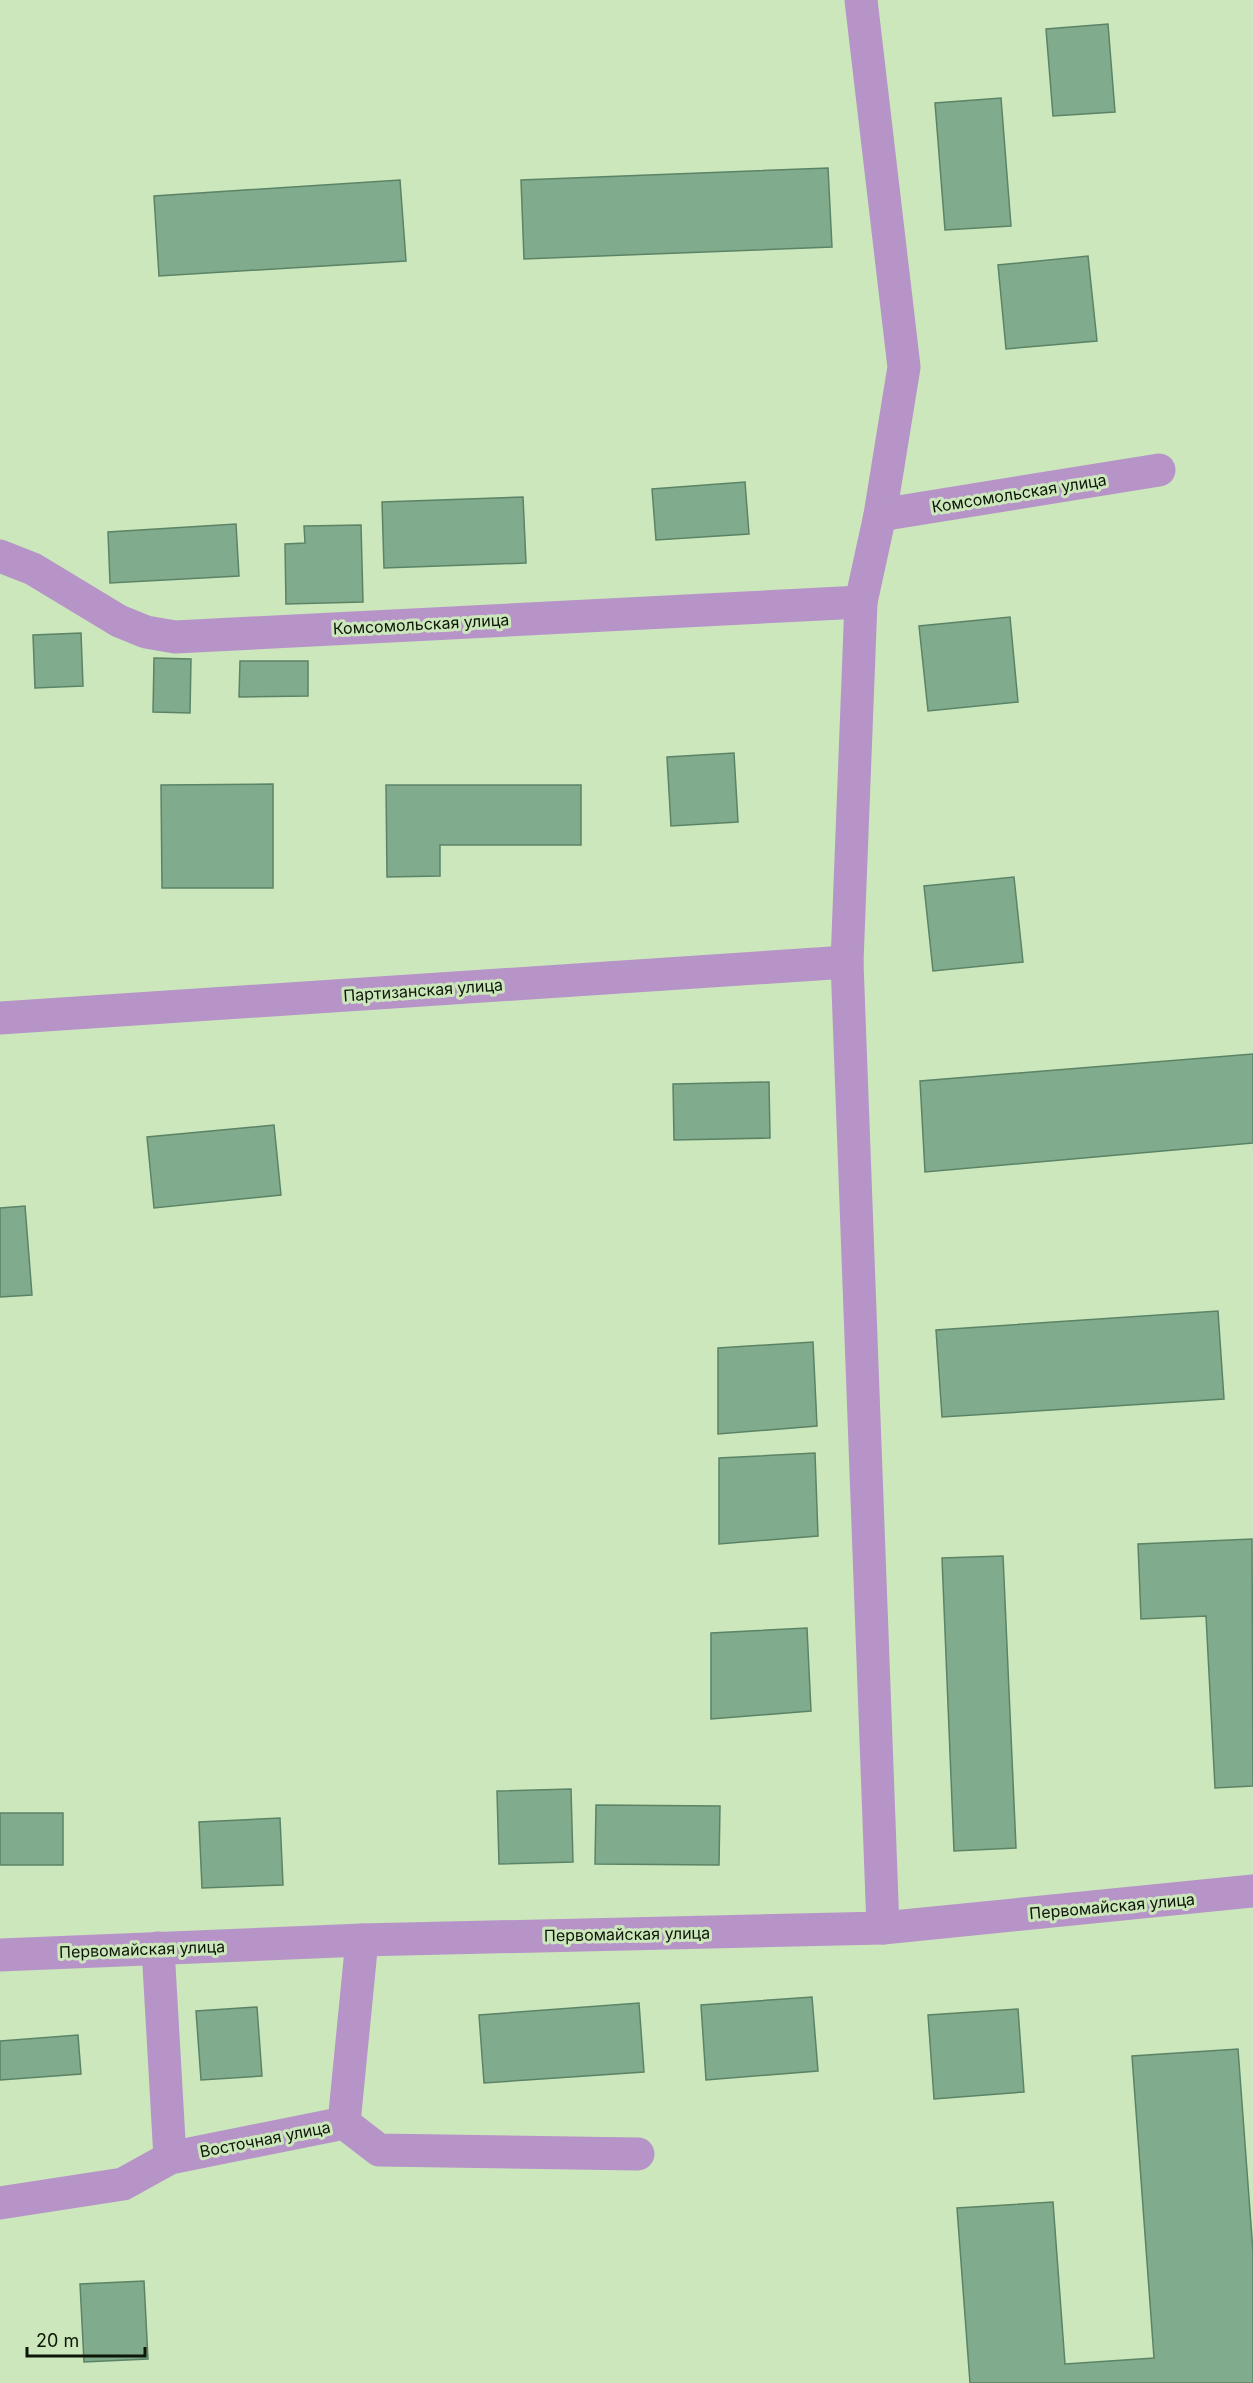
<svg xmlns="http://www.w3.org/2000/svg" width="1253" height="2383" font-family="Inter,sans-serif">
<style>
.building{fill:#81ab8d;stroke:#5b8467;stroke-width:1.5}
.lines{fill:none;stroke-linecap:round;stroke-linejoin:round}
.minor{stroke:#b694c8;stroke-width:33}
.labels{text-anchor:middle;stroke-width:6;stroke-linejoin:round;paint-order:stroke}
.street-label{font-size:16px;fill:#0d1607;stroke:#cce7bc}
</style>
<rect width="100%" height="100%" fill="#cce7bc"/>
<g class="building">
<polygon points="1108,24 1115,112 1053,116 1046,29"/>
<polygon points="1001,98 1011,226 945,230 935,103"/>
<polygon points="828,168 832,247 524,259 521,180"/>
<polygon points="400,180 406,261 159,276 154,196"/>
<polygon points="1088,256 1097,341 1006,349 998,265"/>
<polygon points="745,482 749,534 656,540 652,489"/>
<polygon points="523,497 526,563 384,568 382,502"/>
<polygon points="236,524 239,576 110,583 108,532"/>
<polygon points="361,525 363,602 286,604 285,544 305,543 304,526"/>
<polygon points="1010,617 1018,702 928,711 919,626"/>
<polygon points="81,633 83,686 35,688 33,635"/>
<polygon points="154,658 191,659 190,713 153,712"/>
<polygon points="240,661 308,661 308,696 239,697"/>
<polygon points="734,753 738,822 671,826 667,757"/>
<polygon points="273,784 273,888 162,888 161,785"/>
<polygon points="386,785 581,785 581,845 440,845 440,876 387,877"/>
<polygon points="1014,877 1023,962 933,971 924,886"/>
<polygon points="1253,1054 1253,1143 925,1172 920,1081"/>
<polygon points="769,1082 770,1138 674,1140 673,1084"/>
<polygon points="274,1125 281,1195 154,1208 147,1137"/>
<polygon points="25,1206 32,1295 0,1297 0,1208"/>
<polygon points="1218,1311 1224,1399 942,1417 936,1330"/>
<polygon points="813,1342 817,1426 718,1434 718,1348"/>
<polygon points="815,1453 818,1536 719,1544 719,1458"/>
<polygon points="1252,1539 1253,1786 1215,1788 1206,1616 1141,1619 1138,1544"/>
<polygon points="1003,1556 1016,1848 954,1851 942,1558"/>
<polygon points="807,1628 811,1711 711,1719 711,1633"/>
<polygon points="571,1789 573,1862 499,1864 497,1791"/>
<polygon points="596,1805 720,1806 719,1865 595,1864"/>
<rect x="0" y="1813" width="63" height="52"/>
<polygon points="280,1818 283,1885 202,1888 199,1822"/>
<polygon points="812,1997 818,2071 706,2080 701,2005"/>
<polygon points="639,2003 644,2072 484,2083 479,2015"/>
<polygon points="257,2007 262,2076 201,2080 196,2011"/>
<polygon points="1018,2009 1024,2092 934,2099 928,2015"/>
<polygon points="78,2035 81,2074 0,2080 0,2041"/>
<polygon points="1238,2049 1253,2252 1253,2383 970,2383 957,2208 1053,2202 1065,2364 1154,2358 1132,2056"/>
<polygon points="144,2281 148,2359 84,2362 80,2284"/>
</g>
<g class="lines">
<g class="minor">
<polyline points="861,0 904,367 880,515 861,602 847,962 883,1928"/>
<polyline points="880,515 1159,470"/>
<polyline points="0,556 33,569 119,621 146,632 175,637 861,602"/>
<polyline points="0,1018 847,962"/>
<polyline points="158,1948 170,2158"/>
<polyline points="0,1955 362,1940 883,1928 1253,1891"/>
<polyline points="344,2123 362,1940"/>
<polyline points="0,2203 123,2184 170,2158 344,2123 379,2150 638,2154"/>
</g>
</g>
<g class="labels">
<g class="street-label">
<text transform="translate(1019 493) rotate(-9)" y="6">Комсомольская улица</text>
<text transform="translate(421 624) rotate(-3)" y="6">Комсомольская улица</text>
<text transform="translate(423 990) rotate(-4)" y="6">Партизанская улица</text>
<text transform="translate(1112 1906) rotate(-5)" y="6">Первомайская улица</text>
<text transform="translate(627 1934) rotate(-1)" y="6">Первомайская улица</text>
<text transform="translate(142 1949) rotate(-2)" y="6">Первомайская улица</text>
<text transform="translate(265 2139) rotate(-11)" y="6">Восточная улица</text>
</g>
</g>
<path d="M27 2347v9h118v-9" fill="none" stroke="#0d1607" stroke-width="3"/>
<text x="36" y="2347" font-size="18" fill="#0d1607" stroke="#cce7bc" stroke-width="4.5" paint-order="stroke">20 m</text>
</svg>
